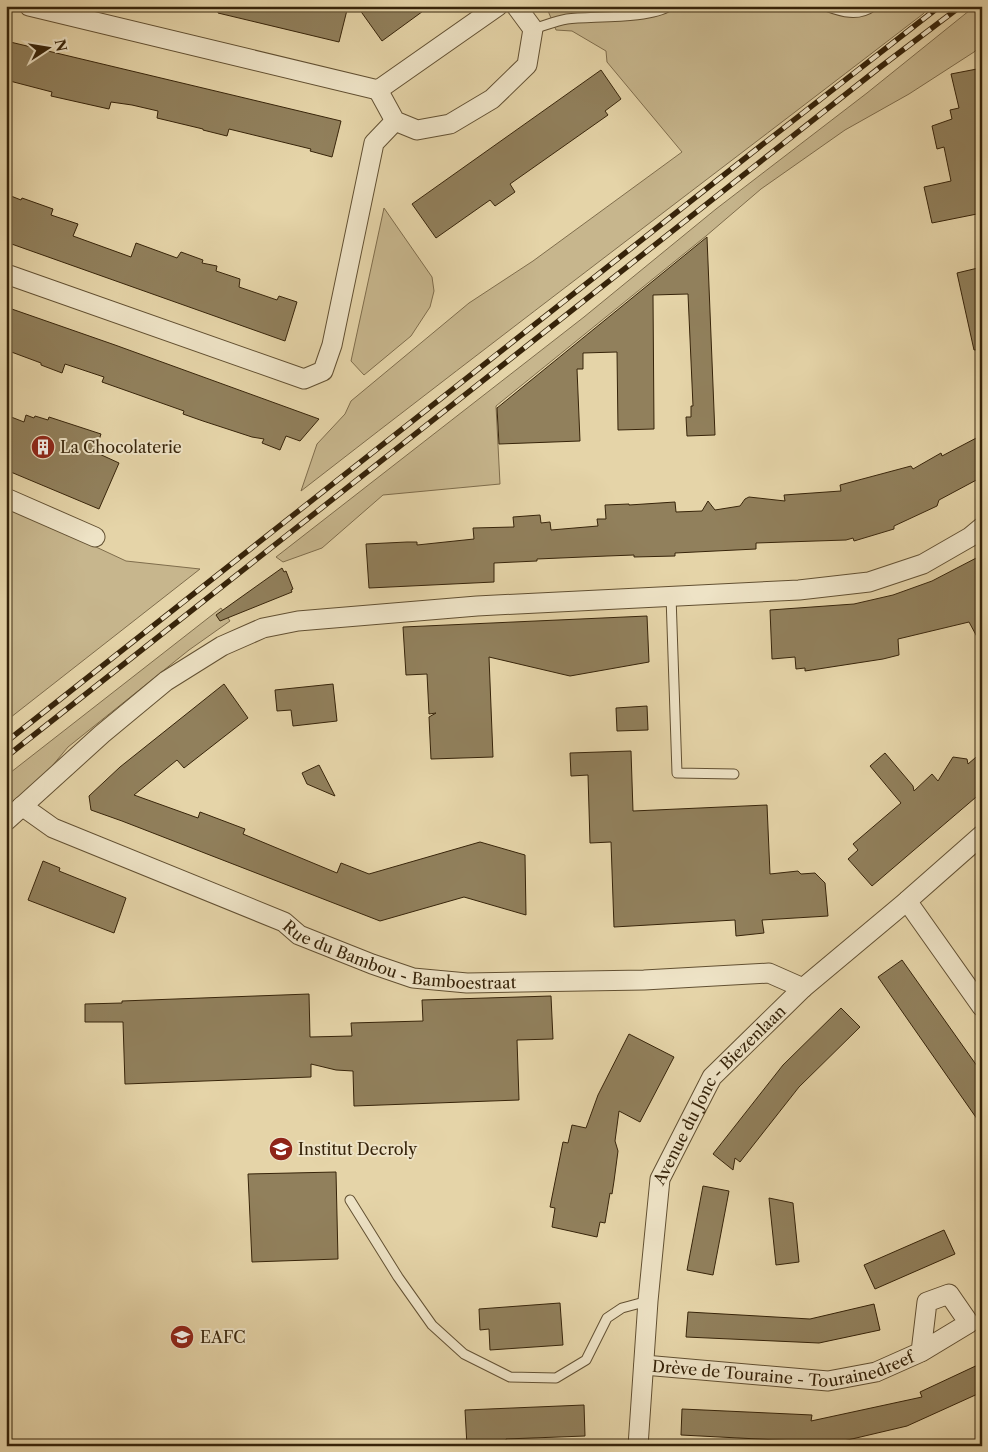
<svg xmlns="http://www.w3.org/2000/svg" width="988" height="1452" font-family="'Libre Caslon Text',serif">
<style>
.green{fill:#c7b68d;stroke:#7f6d4c}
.building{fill:#91805c;stroke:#37240a}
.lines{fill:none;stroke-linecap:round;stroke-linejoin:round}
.lane-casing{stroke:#625032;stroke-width:11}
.street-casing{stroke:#625032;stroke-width:21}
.lane{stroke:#eee3c6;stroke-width:9}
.street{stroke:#eee3c6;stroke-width:19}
.rail-casing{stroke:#37240a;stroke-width:5.5}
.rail{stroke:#eee3c6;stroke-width:4;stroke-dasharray:11;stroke-linecap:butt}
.labels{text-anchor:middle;stroke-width:4;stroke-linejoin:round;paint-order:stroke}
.poi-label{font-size:16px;fill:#37240a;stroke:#eee3c6;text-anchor:start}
.street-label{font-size:16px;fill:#37240a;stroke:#eee3c6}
</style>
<rect width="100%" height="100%" fill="#e5d4a8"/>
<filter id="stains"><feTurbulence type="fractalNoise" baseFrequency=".004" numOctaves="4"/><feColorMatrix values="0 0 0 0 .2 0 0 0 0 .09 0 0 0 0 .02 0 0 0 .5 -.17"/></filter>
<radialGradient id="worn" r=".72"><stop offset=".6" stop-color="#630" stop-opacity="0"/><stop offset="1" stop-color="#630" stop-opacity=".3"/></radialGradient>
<g class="green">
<path d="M546,6H930L923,14C716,173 508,330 301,491L317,444L345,414L351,401L469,303L533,261L682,152L607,62L606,51L572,31L556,30Z"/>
<polygon points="975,6 982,6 982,45 974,52 909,94 845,130 761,189 706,236 496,406 500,484 383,495 322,548 283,562 276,557 584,317 716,209 867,93"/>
<polygon points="384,208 432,277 434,291 430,307 411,336 364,375 351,361"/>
<polygon points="6,505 126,561 200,569 6,721"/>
<polygon points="221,608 230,621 189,650 68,747 42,778 6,809 6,776"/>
</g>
<g class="building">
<polygon points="218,6 348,6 339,42 218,13"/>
<polygon points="357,6 430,6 382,41"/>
<polygon points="6,41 341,121 332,157 310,151 311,149 229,129 227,136 203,130 203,129 157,118 158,111 132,105 111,102 109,109 51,96 52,92 6,80"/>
<polygon points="982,68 982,213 932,223 924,187 951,181 944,147 937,149 932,126 952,119 950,110 959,108 951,74"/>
<polygon points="601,70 621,99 605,111 608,115 510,184 515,192 495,206 490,200 436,238 412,204"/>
<polygon points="6,194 21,200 22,198 53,209 51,215 78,224 73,236 131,257 136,243 177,258 181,252 203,260 202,263 217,266 216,271 240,279 239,287 277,300 279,296 297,302 285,341 6,242"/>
<polygon points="707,237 715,435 687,436 686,417 691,417 691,406 693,406 688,294 653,295 654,429 618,430 617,352 583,353 583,369 577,369 580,441 499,444 497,408"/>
<polygon points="982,267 982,349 974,350 957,273"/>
<polygon points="6,307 115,345 319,419 300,441 286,436 280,450 262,443 264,439 252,437 203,421 183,414 184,411 102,382 104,377 65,364 62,373 41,365 41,363 6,350"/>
<polygon points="6,415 24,422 26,415 34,418 35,416 48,420 49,417 101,434 95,452 119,463 99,509 6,470"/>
<polygon points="982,435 982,477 939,500 937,506 894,526 894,529 854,541 853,538 846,540 756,543 756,549 675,553 675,556 634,557 634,555 607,556 537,559 537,561 494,563 494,582 369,588 366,544 407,542 417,542 417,545 474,539 473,528 514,527 513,517 540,515 541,523 550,522 551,530 598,526 597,519 606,519 605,505 629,504 629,505 675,502 676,512 702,511 708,501 715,510 740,506 745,499 749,497 785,501 784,495 841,491 840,485 911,466 913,469 941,453 942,456"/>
<polygon points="982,555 982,646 969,622 898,639 899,655 883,659 805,671 805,668 796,669 795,657 772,659 770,610 854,604 893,595 932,581"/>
<polygon points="282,568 284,572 286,571 293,589 291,590 292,592 220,621 216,615"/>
<polygon points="647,616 649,662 570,676 489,657 493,757 431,759 429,717 436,713 429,714 427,674 406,675 403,627"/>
<polygon points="224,684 248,718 184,768 177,760 134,795 198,818 200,812 245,829 243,834 337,873 341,863 369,874 480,842 525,855 526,915 464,897 380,921 122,821 91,810 89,796 120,767"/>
<polygon points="333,684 337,721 293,726 291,710 277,711 275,690"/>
<polygon points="647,706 648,730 617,731 616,708"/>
<polygon points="631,751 633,811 767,805 770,874 798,871 801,874 815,873 825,883 828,916 762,920 764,933 736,936 735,920 614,927 611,842 590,843 588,775 571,776 570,753"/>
<polygon points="982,752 982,792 872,886 848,859 858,850 853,844 901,803 870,766 885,753 913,786 914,791 932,774 938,781 953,757 967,759 968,764"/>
<polygon points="319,765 335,796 307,784 302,773"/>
<polygon points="43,861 60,868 59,871 126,898 114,933 28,900"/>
<polygon points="902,960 982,1073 982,1126 878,977"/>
<polygon points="309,994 310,1037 352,1036 351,1023 423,1021 422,1000 551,996 553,1039 517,1040 519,1100 354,1106 353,1071 336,1070 311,1064 311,1077 125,1084 123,1022 85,1022 85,1004 122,1003 122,1001"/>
<polygon points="841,1008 860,1027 799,1087 740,1162 735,1158 733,1170 713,1154 783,1065"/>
<polygon points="629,1034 674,1057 640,1122 619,1111 615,1141 618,1151 614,1181 612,1194 610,1193 605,1223 600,1222 597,1237 552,1227 555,1208 550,1207 563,1142 568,1143 572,1125 586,1128 598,1095"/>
<polygon points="336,1172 338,1259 252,1262 248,1174"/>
<polygon points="703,1186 729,1191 713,1275 687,1270"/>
<polygon points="769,1198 793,1203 799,1262 776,1265"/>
<polygon points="944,1230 955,1254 875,1289 864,1265"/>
<polygon points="560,1303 563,1345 490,1350 489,1329 480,1330 479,1309"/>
<polygon points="874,1304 880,1330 819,1343 686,1337 688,1312 810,1319"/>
<polygon points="982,1363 982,1392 907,1426 835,1443 681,1435 682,1409 812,1415 811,1421 922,1397 920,1392"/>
<polygon points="584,1405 585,1436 506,1439 507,1446 467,1446 465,1410"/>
</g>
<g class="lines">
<g class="lane-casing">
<g id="lane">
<path d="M826,6C842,12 858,17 873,6"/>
<path d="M533,29C544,26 555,21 567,19C592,16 650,19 669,6"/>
<polyline points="671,596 677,773 734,774"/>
<polyline points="350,1200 398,1277 432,1325 464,1354 510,1377 556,1378 586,1360 607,1318 622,1308 648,1301"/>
</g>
</g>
<g class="street-casing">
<g id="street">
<polyline points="29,6 378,90 498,6"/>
<polyline points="378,90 395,121 417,130 450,124 492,99 527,65 533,29 516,6"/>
<polyline points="6,274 304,379 323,371 332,345 374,143 395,121"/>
<polyline points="6,498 95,537"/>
<path id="s1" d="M22,806L53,828L284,922L299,935L372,964L413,978L467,983L644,980L769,973L803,988"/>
<polyline points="6,821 102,734 166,681 222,646 263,628 298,621 477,606 799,590 869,582 923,564 970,537 982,527"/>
<polyline points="907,901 982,1007"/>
<path id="s2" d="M644,1365L828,1381L876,1372L921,1352L969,1323L949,1294L927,1302L921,1352"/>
<path id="s3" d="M638,1446L648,1301L660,1179L712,1077L803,988L907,901L982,835"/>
</g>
</g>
<use href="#lane" class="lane"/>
<use href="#street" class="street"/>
<g class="rail-casing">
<g id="rail">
<polyline points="6,742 758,148 940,6"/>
<polyline points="6,757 879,68 961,6"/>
</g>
</g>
<use href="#rail" class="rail"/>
</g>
<defs>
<g id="building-disc" transform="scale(1.25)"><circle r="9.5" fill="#8f2418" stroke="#eee3c6"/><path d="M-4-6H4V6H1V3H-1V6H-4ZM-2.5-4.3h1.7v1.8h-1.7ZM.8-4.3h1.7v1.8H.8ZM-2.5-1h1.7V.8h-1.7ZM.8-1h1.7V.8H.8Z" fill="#fff"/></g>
<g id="school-disc" transform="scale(1.25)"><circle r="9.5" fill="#8f2418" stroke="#eee3c6"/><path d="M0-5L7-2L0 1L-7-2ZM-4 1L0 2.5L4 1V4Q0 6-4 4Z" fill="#fff"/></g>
<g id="university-disc" transform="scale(1.25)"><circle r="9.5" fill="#8f2418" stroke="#eee3c6"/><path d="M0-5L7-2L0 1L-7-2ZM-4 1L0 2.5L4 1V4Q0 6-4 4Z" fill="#fff"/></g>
</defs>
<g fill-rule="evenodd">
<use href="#building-disc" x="43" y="447"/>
<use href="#school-disc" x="281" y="1149"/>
<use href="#university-disc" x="182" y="1337"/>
</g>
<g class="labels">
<g class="poi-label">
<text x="60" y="453">La Chocolaterie</text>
<text x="298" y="1155">Institut Decroly</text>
<text x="200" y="1343">EAFC</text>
</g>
<g class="street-label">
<text dy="6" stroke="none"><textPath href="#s1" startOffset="411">Rue du Bambou - Bamboestraat</textPath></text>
<text dy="6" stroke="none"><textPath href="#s3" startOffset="372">Avenue du Jonc - Biezenlaan</textPath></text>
<text dy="6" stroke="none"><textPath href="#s2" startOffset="141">Drève de Touraine - Tourainedreef</textPath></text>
</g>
</g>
<rect width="988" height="1452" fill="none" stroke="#e5d4a8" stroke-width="25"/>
<rect x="8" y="8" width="973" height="1437" fill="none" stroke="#37240a" stroke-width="2.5"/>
<rect x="12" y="12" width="963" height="1427" fill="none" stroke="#37240a"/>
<g transform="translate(48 48) rotate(78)" stroke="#eee3c6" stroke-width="4" paint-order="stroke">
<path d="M0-4L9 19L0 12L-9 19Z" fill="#37240a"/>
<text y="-8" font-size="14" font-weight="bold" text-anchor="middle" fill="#37240a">N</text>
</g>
<rect width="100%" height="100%" filter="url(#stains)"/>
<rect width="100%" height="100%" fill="url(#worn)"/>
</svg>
